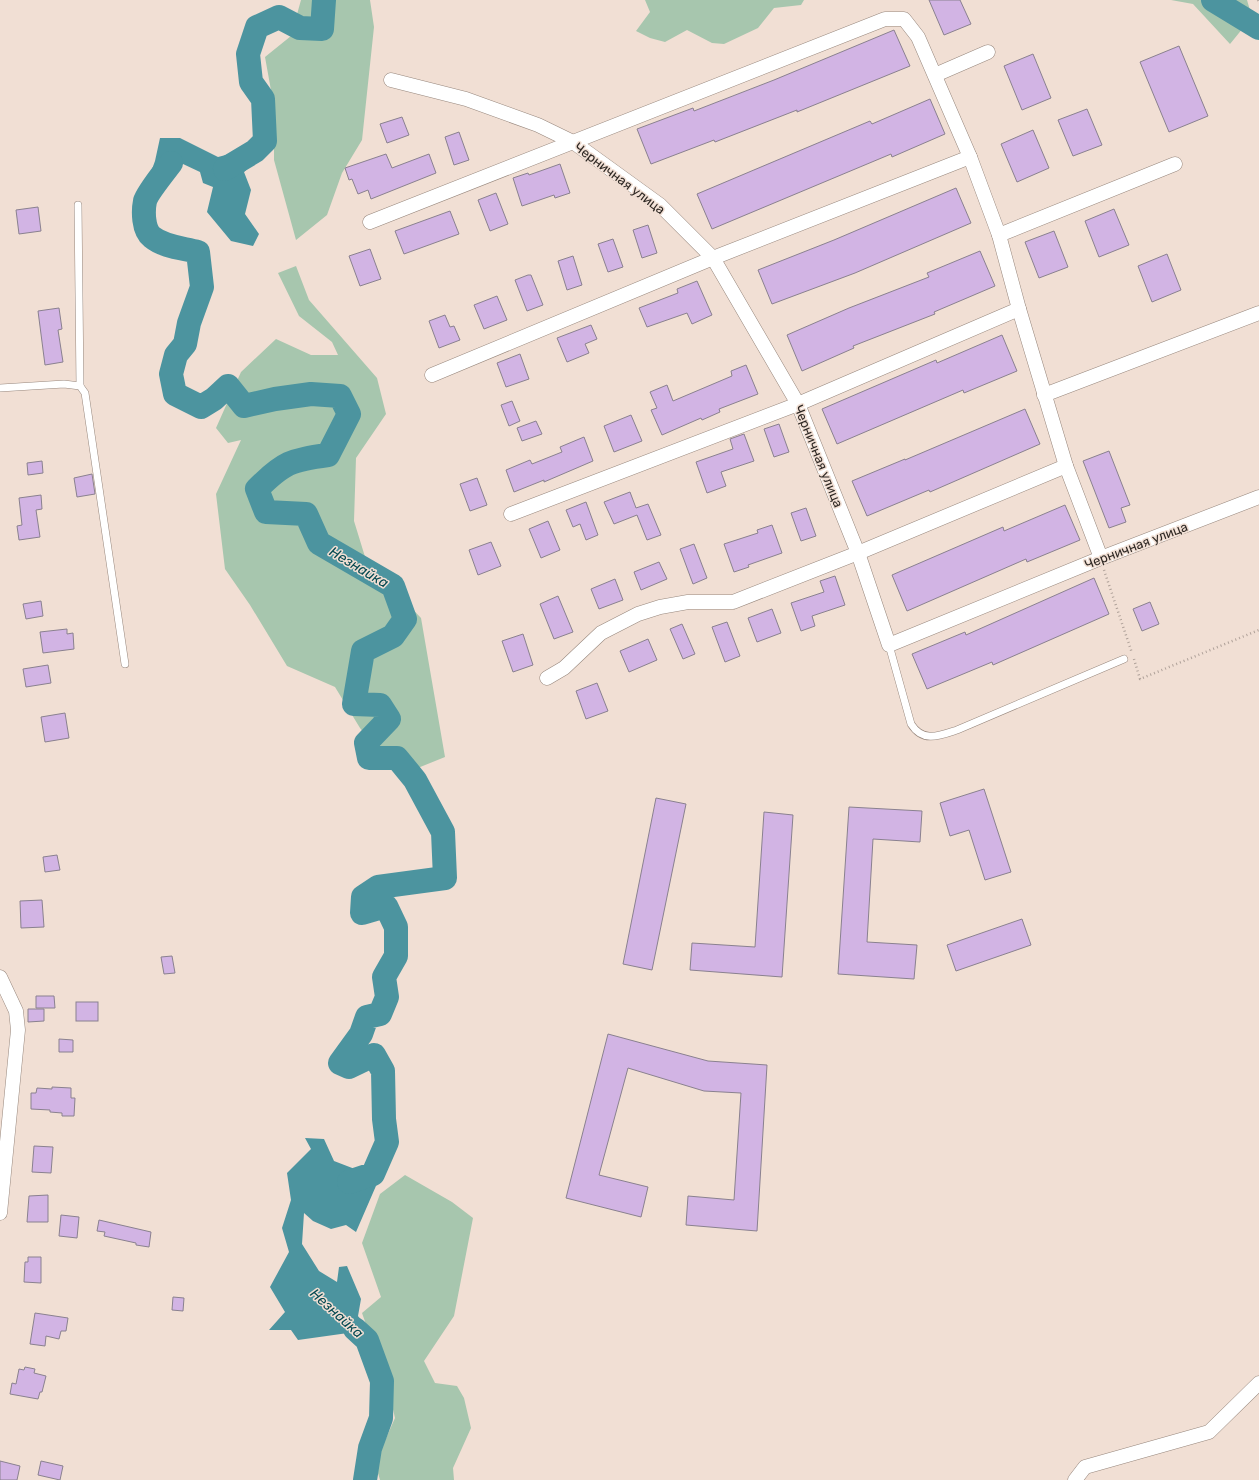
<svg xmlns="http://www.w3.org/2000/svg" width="1259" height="1480" font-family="Rubik,sans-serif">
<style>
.green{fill:#a7c6ae}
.water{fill:#4c949f}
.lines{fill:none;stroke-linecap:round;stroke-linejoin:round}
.river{stroke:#4c949f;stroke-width:24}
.building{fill:#d2b4e4;stroke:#8a818f}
.lane-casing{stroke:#97877d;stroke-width:8}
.street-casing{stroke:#97877d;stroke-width:15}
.path{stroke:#afa199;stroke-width:2.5;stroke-dasharray:1 3;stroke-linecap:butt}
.lane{stroke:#fff;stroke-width:7}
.street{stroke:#fff;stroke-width:14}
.labels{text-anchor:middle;stroke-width:3;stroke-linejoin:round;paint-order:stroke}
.street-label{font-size:13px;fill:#2e2824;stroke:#f1dfd4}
.water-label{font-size:14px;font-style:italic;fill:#044951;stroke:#f1dfd4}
</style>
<rect width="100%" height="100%" fill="#f1dfd4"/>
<g class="green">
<polygon points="301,0 370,0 374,27 362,140 342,173 327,215 296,240 274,160 274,107 265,57 291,36"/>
<polygon points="645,0 804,0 801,5 774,8 758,28 724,44 712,43 687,30 665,42 650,38 636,31 650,12"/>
<polygon points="1171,0 1247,0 1252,17 1230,44 1193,4"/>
<polygon points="296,266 309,300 377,378 386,414 356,458 354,521 366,560 421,618 445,757 398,776 360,728 335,687 287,666 250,605 225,569 216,494 241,440 228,443 216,428 241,372 276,339 311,355 338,355 332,342 299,316 278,273"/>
<polygon points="405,1175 452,1202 473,1218 454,1316 424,1361 435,1383 457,1386 464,1398 471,1428 453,1468 454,1480 380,1480 375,1463 395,1418 387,1384 362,1313 381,1297 362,1243 380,1194"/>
</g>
<g class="water">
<polygon points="160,138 180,138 218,157 245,150 262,155 244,172 251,190 245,214 259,234 253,246 231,241 207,212 213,187 203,183 200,172 183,164 155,192 147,183 155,161"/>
<polygon points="305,1138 324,1139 334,1161 360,1171 376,1167 382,1172 356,1232 346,1225 331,1229 313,1221 304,1213 302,1244 319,1271 337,1282 339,1267 347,1266 361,1299 358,1316 367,1329 376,1353 369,1358 348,1333 298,1340 291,1330 269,1330 285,1312 270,1287 289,1252 282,1228 291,1200 287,1173 311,1149"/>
</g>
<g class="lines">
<g class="river">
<polyline points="1213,0 1259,28"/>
<path d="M171,163C165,171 147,193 145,201C143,211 143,230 152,237C164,247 183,248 198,252L202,287L189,323L185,344L176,355L171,374L175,394L201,407L214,399L228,386L244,406L275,399L311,394L340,396L349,414L328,455C291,460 284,462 257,489L266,512L306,514L319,543L393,586L405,619L393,636L363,651L354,704L380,705L389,719L366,743L369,758H397L415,780L443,832L445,878L378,887L363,897L362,913L386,906L396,927V956L384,977L387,997L380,1014L367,1017L361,1034L340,1063L349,1067L374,1055L383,1071L384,1119L387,1142L373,1174L349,1182"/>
<polyline points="225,169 255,151 265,141 263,99 251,82 248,54 257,27 279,17 300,28 322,29 324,0"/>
<polyline points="355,1329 367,1340 382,1381 381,1418 370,1448 365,1480"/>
</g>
</g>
<g class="building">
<polygon points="929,0 960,0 971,24 944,35"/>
<polygon points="894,30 910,66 797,112 797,110 715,142 714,140 651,164 637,129 693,108 694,111 774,80"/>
<polygon points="1179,46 1208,116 1169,132 1140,62"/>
<polygon points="1033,54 1051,98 1022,110 1004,66"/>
<polygon points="930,99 945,134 892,157 891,154 712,229 697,194 870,121 872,124"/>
<polygon points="1087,109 1102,145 1073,156 1058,120"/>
<polygon points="402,117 409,135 387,143 380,124"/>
<polygon points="1033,130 1049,168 1017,182 1001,144"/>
<polygon points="459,132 469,160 454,165 445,137"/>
<polygon points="386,154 392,168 429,154 436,173 371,199 368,190 358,194 352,179 349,180 345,168"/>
<polygon points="560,164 570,193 555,198 554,195 522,206 513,178 528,173 529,175"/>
<polygon points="956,188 971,223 855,273 772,304 758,270 834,240"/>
<polygon points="496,193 508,224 490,231 478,200"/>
<polygon points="38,207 41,231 19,234 16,210"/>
<polygon points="1114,209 1129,245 1099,257 1085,221"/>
<polygon points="450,211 459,234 404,254 395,231"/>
<polygon points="648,225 657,253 642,258 633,230"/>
<polygon points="1054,231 1068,267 1039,278 1025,242"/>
<polygon points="613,239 623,267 608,272 598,244"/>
<polygon points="370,249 381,279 360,286 349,256"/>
<polygon points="980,251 995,286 934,312 935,314 853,346 854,348 802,371 787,335 849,308 929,277 927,273"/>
<polygon points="1167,254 1181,290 1152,302 1138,266"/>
<polygon points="573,256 582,285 567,290 558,261"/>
<polygon points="528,275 531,275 543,305 527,311 515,280"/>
<polygon points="697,281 712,315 692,324 687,313 647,327 639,308 678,293 677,289"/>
<polygon points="497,296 507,320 484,329 474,305"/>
<polygon points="59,308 62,329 58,330 63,362 45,365 38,311"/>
<polygon points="445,315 450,327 454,326 460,340 439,348 429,321"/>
<polygon points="591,325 597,339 585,344 589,353 567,362 557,338"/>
<polygon points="1002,335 1017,371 964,393 963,390 837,444 822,409 936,360 937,363"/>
<polygon points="520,354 529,379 506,387 497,363"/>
<polygon points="746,365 758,394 719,409 720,412 702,420 701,418 662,435 651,410 657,408 650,392 667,385 673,401 732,376 731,371"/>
<polygon points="512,401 520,421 509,426 501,405"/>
<polygon points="1025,409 1040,444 930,492 929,490 867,516 852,481 905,459 905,460"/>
<polygon points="631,415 642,441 614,452 604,426"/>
<polygon points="536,421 542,434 522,441 517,428"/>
<polygon points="779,424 789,452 774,457 764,429"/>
<polygon points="744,434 754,461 721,472 726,486 707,493 696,462 733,449 730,439"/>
<polygon points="584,437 593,461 544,482 544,480 514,492 506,470 530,460 532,464 562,452 560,447"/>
<polygon points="1109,451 1130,505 1121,508 1126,522 1109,528 1083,461"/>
<polygon points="42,461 43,473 28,475 27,463"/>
<polygon points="92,474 95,494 77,497 74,478"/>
<polygon points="477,478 487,505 470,511 460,484"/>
<polygon points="630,492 636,508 648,504 661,535 647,540 637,515 614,524 604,502"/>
<polygon points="41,495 42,509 36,510 40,537 19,540 17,526 22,525 19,498"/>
<polygon points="586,502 598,535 586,540 580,524 573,527 566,510"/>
<polygon points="1065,505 1080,540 1027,562 1026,559 907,611 892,575 1003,527 1004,531"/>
<polygon points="806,508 816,536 801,541 791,513"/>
<polygon points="548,521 560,550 541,558 529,529"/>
<polygon points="772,525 782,553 748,565 749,567 734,572 724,544 758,533 757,530"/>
<polygon points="491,542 501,566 478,575 469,550"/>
<polygon points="694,544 707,578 693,584 680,549"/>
<polygon points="659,562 667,579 641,590 634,572"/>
<polygon points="835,576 845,605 812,616 815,626 801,631 791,603 824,592 820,581"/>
<polygon points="1094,578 1109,614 993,665 992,662 927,689 912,654 965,632 966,635"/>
<polygon points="615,579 623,600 599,609 591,589"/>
<polygon points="558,596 573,632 554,639 540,604"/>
<polygon points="41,601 43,616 26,619 23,604"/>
<polygon points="1150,602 1159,624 1142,631 1133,609"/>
<polygon points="772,609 781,633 757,642 748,618"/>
<polygon points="727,622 740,656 725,662 712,627"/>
<polygon points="682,624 695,654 683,659 670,629"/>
<polygon points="67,629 67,634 73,633 74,649 43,653 40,632"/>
<polygon points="523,634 533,665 513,672 502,641"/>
<polygon points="648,639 657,660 629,672 620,651"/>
<polygon points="48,665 51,683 26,687 23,669"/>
<polygon points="597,683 608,711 586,719 576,691"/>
<polygon points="65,713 69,738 45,742 41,717"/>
<polygon points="984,789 1011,872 985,880 969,830 950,836 940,803"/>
<polygon points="656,798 686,804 652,970 623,964"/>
<polygon points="849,807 922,811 920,842 873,839 867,942 917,945 914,979 838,974"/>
<polygon points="764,812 793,815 782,977 690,970 692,943 755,947"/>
<polygon points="57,855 60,870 45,872 43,857"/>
<polygon points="42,900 44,927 21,928 20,901"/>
<polygon points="1022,919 1031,945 956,971 947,945"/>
<polygon points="172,956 175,973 164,974 161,957"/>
<polygon points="36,996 54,996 55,1008 36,1008"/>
<rect x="76" y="1002" width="22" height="19"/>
<polygon points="28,1009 44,1009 44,1021 28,1022"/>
<polygon points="608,1034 708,1061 767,1065 757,1231 686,1225 688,1196 734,1200 741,1093 704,1091 628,1068 599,1175 648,1187 641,1217 566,1198"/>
<polygon points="59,1039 73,1040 73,1052 59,1052"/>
<polygon points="52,1087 71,1088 71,1098 75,1098 74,1116 62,1116 62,1113 50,1112 50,1110 31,1109 31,1093 36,1093 37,1088 52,1089"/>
<polygon points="34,1146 53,1147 51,1173 32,1172"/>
<polygon points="48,1195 48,1222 27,1222 29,1196"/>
<polygon points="61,1215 79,1217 77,1238 59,1236"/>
<polygon points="99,1220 151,1232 149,1247 136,1245 136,1243 104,1236 105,1232 97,1231"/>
<polygon points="28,1257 41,1257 41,1283 24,1282 25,1262 28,1262"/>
<polygon points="173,1297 184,1298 183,1311 172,1310"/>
<polygon points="35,1313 68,1318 66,1331 61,1331 59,1339 46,1336 45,1346 30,1344"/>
<polygon points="25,1367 35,1369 34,1373 46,1376 42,1392 40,1392 38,1399 10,1394 12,1383 16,1384 19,1369 24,1370"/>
<polygon points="0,1461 20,1466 17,1480 0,1480"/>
<polygon points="41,1461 63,1466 60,1480 38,1475"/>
</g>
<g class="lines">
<g class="lane-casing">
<g id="lane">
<polyline points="78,205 80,386"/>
<polyline points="0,388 64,384 80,386 85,393 125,664"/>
<path d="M889,645L911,724C923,743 939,736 957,730L1124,659"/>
</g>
</g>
<g class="street-casing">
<g id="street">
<polyline points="935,75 988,52"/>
<polyline points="391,80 466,99 538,125 573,142 660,205 713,258 798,404 858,553 889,645 1101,558 1259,497"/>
<polyline points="370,222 885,19 904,19 918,37 970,157 999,235 1019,309 1066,466 1101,558"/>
<polyline points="999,235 1175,164"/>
<polyline points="432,375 713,258 970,157"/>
<polyline points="1044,395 1259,313"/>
<polyline points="511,514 798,404 1019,309"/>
<polyline points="547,678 564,668 601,633 638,614 660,607 688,602 733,602 858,553 1066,466"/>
<polyline points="0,977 16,1011 18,1030 0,1213"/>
<polyline points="1075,1480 1085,1467 1209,1432 1259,1383"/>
</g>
</g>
<g class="path">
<polyline points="1258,0 1259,2"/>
<polyline points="1104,570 1132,653"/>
<polyline points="1134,659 1140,679 1259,630"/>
</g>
<use href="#lane" class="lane"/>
<use href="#street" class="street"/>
</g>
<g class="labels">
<g class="street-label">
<text transform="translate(620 178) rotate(37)" y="5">Черничная улица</text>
<text transform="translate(819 456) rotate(68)" y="5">Черничная улица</text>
<text transform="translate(1136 545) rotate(-21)" y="5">Черничная улица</text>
</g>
<g class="water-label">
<text transform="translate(359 567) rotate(31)" y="5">Незнайка</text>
<text transform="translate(337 1313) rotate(42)" y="5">Незнайка</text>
</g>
</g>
</svg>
